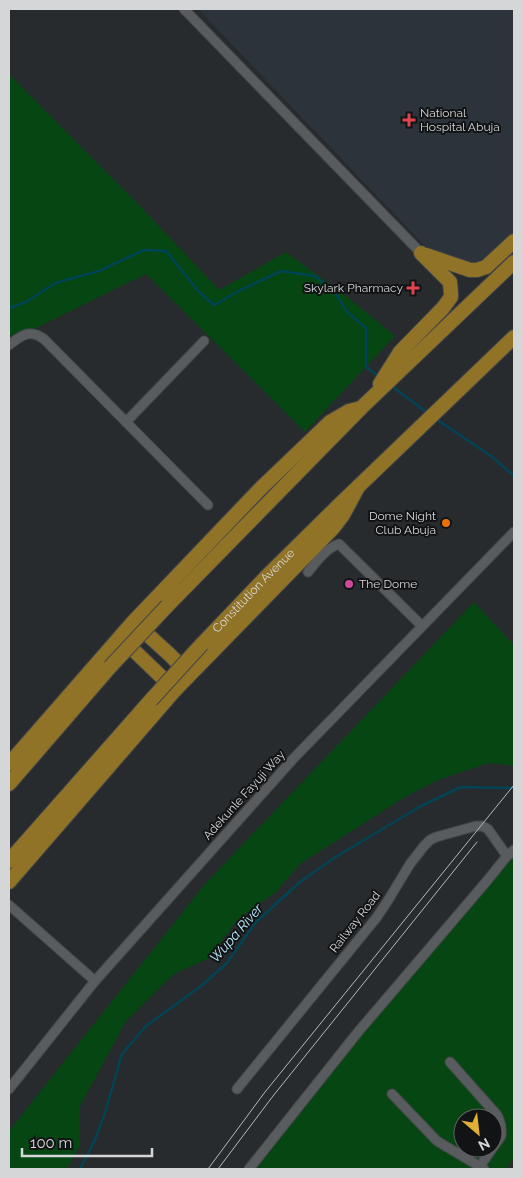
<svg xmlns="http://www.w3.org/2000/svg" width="523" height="1178" font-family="Raleway,sans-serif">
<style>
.built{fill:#2c333a}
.green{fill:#054613;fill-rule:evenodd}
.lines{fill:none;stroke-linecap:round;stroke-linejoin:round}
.stream{stroke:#045;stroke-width:2.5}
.street-casing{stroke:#444648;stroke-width:11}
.primary-casing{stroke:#444648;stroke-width:16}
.street{stroke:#595c5e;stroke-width:9}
.primary{stroke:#907326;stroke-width:14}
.tram{stroke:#b5b7b9;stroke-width:1}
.primary-bridge-casing{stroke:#444648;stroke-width:16;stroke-linecap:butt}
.primary-bridge{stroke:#907326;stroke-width:14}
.health-dot{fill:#e0444e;stroke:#121314;stroke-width:2}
.food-dot{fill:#e8710a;stroke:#121314;stroke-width:2}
.hotel-dot{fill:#d1479c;stroke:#121314;stroke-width:2}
.labels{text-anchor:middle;stroke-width:4;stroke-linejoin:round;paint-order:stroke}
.poi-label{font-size:12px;fill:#d5d6d8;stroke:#121314;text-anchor:start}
.street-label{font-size:12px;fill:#d5d6d8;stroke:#121314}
.water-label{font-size:14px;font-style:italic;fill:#b9ebfc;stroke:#121314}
</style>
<rect width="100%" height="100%" fill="#282b2d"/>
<polygon class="built" points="198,9 514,9 514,232 478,267 425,246"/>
<g class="green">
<polygon points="9,74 141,207 219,290 286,252 350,299 395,336 305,432 146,274 34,329 9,336"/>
<polygon points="474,602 514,645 514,766 489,763 438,780 405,797 300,864 276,892 238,919 209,958 174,974 126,1021 80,1106 80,1145 67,1169 9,1169 9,1131 205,884"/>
<path d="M514,850V1158L506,1169H249ZM463,1118H493V1148H463Z"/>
</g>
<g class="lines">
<g class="stream">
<polyline points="9,308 26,302 55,283 99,271 144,250 166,251 199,292 214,305 237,292 281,271 315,276 336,294 347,312 366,328 366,367 380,377"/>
<polyline points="390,385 428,413"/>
<polyline points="436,419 491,456 514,476"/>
<polyline points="80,1169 94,1142 104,1116 122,1054 146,1026 201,986 227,963 255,923 300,882 334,858 421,806 461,787 514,788"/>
</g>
<g class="street-casing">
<g id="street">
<polyline points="184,9 421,253"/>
<path d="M9,345C21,336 29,328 44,339L208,505"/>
<polyline points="126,422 204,341"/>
<path d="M308,572C316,562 326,548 339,544L422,626"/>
<polyline points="9,905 95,981"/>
<path d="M450,1062L497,1115C501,1122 502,1128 501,1136L478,1169"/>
<polyline points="9,1089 95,981 293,759 514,532"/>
<polyline points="237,1089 377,917 387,902 410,864 424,846 430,840 436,837 476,826 482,826 488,829 507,856"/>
<polyline points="392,1094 437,1141 484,1169"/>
<polyline points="249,1169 358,1032 486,882 507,856 514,850"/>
</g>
</g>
<g class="primary-casing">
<g id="primary">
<polyline points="426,255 470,270 477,270 486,267 514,241"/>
<polyline points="380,384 400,352 443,308 451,297 451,294 450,282 421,253"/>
<polyline points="167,606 361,408 514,262"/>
<polyline points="136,624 170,655 189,674"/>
<polyline points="122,639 175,690"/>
<path id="s1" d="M202,644L266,577L338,506L514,337"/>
<polyline points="9,764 133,622 261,488 330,422 349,411 361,408"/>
<polyline points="9,784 110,667"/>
<polyline points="9,861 151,700"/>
<polyline points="9,882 175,690 333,528 343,515 358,487"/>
</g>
</g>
<use href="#street" class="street"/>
<use href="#primary" class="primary"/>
<g class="tram">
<polyline points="208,1169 265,1092 514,785"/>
<polyline points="218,1169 273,1096 477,842"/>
</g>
<g class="primary-bridge-casing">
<g id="primary-bridge">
<polyline points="110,667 167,606"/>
<polyline points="151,700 202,644"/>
</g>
</g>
<use href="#primary-bridge" class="primary-bridge"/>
</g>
<g class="health-dot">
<path d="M406.5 112.5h5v5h5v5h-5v5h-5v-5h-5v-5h5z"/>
<path d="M410.5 280.5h5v5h5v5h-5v5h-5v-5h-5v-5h5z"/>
</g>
<circle class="food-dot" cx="446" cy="523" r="5"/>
<circle class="hotel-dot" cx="349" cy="584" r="5"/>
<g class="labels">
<g class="poi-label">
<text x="420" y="117">National<tspan x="420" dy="14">Hospital Abuja</tspan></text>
<text x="403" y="292" text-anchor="end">Skylark Pharmacy</text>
<text x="436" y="520" text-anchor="end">Dome Night<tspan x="436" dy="14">Club Abuja</tspan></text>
<text x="359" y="588">The Dome</text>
</g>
<g class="street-label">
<text dy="4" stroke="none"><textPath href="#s1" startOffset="74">Constitution Avenue</textPath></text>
<text transform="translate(244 795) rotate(-48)" y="4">Adekunle Fayuji Way</text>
<text transform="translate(355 922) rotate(-52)" y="4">Railway Road</text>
</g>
<g class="water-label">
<text transform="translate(236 933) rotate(-49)" y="5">Wupa River</text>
</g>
</g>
<rect width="523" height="1178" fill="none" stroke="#d5d6d8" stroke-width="20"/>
<g transform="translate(478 1133) rotate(152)"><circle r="24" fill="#121314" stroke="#606162"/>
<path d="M0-4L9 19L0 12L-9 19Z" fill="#dfb034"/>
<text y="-8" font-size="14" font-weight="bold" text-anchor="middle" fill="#d5d6d8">N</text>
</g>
<path d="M22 1148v8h130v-8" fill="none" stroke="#d5d6d8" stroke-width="2.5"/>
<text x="30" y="1148" font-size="15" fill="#d5d6d8" stroke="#121314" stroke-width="4" paint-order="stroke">100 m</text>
</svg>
